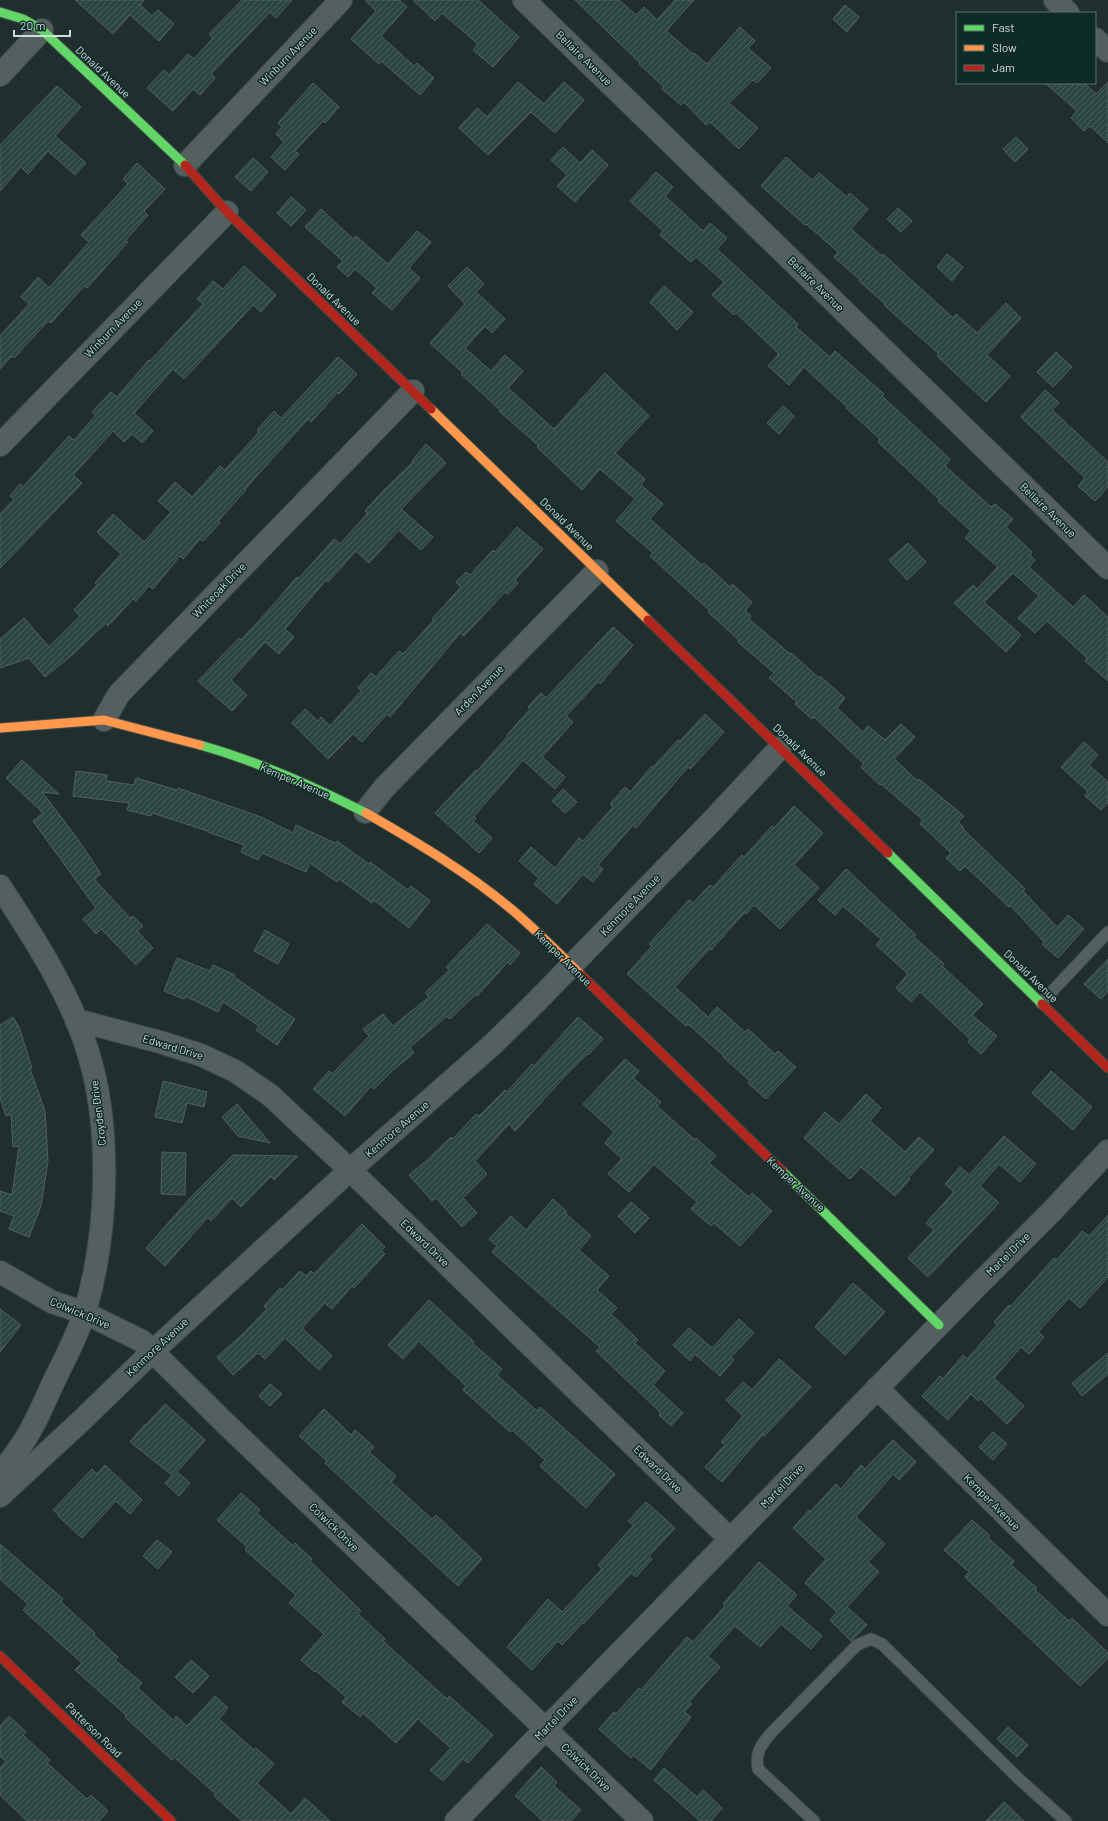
<svg xmlns="http://www.w3.org/2000/svg" width="1108" height="1821" font-family="Barlow,sans-serif">
<style>
.building{fill:url(#building-hatch);stroke:#535f5e}
.lines{fill:none;stroke-linecap:round;stroke-linejoin:round}
.lane-casing{stroke:#3d4a48;stroke-width:13}
.street-casing{stroke:#3d4a48;stroke-width:24}
.fast-casing{stroke:#3d4a48;stroke-width:11}
.slow-casing{stroke:#3d4a48;stroke-width:11}
.jam-casing{stroke:#3d4a48;stroke-width:11}
.lane{stroke:#54605f;stroke-width:11}
.street{stroke:#54605f;stroke-width:22}
.fast{stroke:#63d668;stroke-width:9}
.slow{stroke:#ff974d;stroke-width:9}
.jam{stroke:#b3261e;stroke-width:9}
.labels{text-anchor:middle;stroke-width:3;stroke-linejoin:round;paint-order:stroke}
.street-label{font-size:11px;fill:#cedddb;stroke:#0f2b28}
</style>
<defs>
<pattern id="building-hatch" width="6" height="6" patternUnits="userSpaceOnUse"><rect width="6" height="6" fill="#2b4543"/><path d="M-1 1l2-2M0 6l6-6M5 7l2-2" fill="none" stroke="#495f5e"/></pattern>
</defs>
<rect width="100%" height="100%" fill="#202f2d"/>
<g class="building">
<polygon points="75,0 144,0 140,5 152,16 158,10 174,24 159,41 130,15 113,34"/>
<polygon points="242,0 292,0 276,18 270,12 211,74 215,78 200,95 193,89 173,111 147,88 164,70 169,75 188,54 194,59 213,38 209,34"/>
<polygon points="365,0 399,0 407,7 381,36 414,66 417,63 434,78 420,95 381,61 379,64 351,39 376,11"/>
<polygon points="413,0 478,0 519,37 493,67 473,50 478,44 442,13 435,21"/>
<polygon points="575,0 619,0 636,15 644,7 657,20 675,0 694,0 666,31 693,54 694,53 707,64 740,27 755,41 748,48 771,68 757,83 753,80 729,103 758,128 739,149 710,122 706,125 684,102 681,105 662,89 664,87 639,64 640,63"/>
<polygon points="845,5 859,17 847,32 833,19"/>
<polygon points="518,82 544,104 564,82 584,100 555,133 531,112 488,155 459,128 477,108 487,117"/>
<polygon points="1108,82 1108,143 1090,126 1084,131 1071,118 1077,111 1045,83 1084,83 1096,94"/>
<polygon points="313,83 339,107 325,123 323,121 295,151 299,154 285,170 271,157 284,142 276,134 282,127 278,123"/>
<polygon points="57,86 81,107 55,136 86,163 75,175 48,151 28,174 21,167 0,191 0,145"/>
<polygon points="1016,137 1028,149 1015,162 1003,149"/>
<polygon points="563,147 580,163 592,150 608,165 575,202 557,186 567,175 551,160"/>
<polygon points="786,157 812,180 819,173 847,197 850,193 868,209 851,229 882,256 883,254 953,318 956,314 977,333 1006,303 1021,318 987,355 1010,376 986,402 937,356 939,354 884,305 885,304 859,281 860,280 834,257 838,252 806,224 805,225 761,186"/>
<polygon points="253,158 268,172 251,191 235,177"/>
<polygon points="137,163 165,189 144,211 148,215 125,241 128,242 87,288 84,286 51,323 48,321 14,358 12,356 0,369 0,336 29,304 21,297 38,277 49,288 89,242 81,235 128,184 123,179"/>
<polygon points="656,172 673,187 665,196 703,231 710,223 727,238 717,249 798,324 796,327 830,357 835,351 884,394 882,396 950,459 945,466 991,507 995,504 1013,519 1006,527 1032,552 1030,555 1035,560 1029,567 1073,607 1084,595 1108,617 1108,681 1085,661 1087,658 1047,621 1035,633 1018,618 1039,596 1013,573 984,602 1021,635 1006,652 954,603 973,585 977,589 998,567 965,538 971,531 938,501 940,500 878,442 880,439 846,408 847,407 804,367 789,385 768,366 779,354 736,313 734,315 712,295 724,282 696,257 691,262 660,235 663,231 630,201"/>
<polygon points="291,197 306,210 291,226 277,213"/>
<polygon points="898,208 912,221 901,232 887,219"/>
<polygon points="321,209 353,239 356,236 388,264 417,231 431,242 409,268 420,278 392,310 372,293 377,288 355,269 348,277 337,267 343,261 305,227"/>
<polygon points="947,254 963,267 952,281 937,267"/>
<polygon points="244,266 276,295 261,312 253,305 184,379 173,369 134,413 153,431 142,443 132,434 124,442 113,431 73,475 82,483 0,568 0,514 14,499 10,496 20,484 23,487 69,436 74,440 96,415 92,412 111,392 117,397 149,360 150,361 203,304 197,299 213,281 223,289"/>
<polygon points="467,267 484,284 476,292 505,319 492,333 485,326 465,348 491,371 505,355 523,371 508,388 554,429 605,373 649,416 615,453 645,479 641,485 663,504 650,519 702,565 704,563 730,587 732,584 752,602 745,611 751,616 749,619 790,654 791,653 819,678 820,676 845,698 837,708 863,732 868,726 885,740 901,724 915,737 894,759 918,781 919,779 964,816 958,822 964,828 963,829 1019,883 1025,889 1023,891 1057,927 1068,915 1084,929 1058,958 1042,944 1044,942 1010,905 1009,907 965,866 960,871 946,858 951,853 920,824 923,820 881,784 880,785 861,767 864,764 814,717 812,719 795,704 797,702 769,678 774,673 738,642 739,640 708,612 709,610 650,556 653,553 616,521 635,499 600,469 582,490 537,447 539,446 499,411 500,410 461,374 463,373 430,343 465,304 448,286"/>
<polygon points="664,286 693,312 677,330 650,302"/>
<polygon points="1056,352 1072,367 1053,387 1037,372"/>
<polygon points="338,357 357,374 339,394 338,392 311,422 308,419 245,489 246,490 218,521 220,523 203,541 200,539 183,559 180,556 153,589 149,586 136,601 133,599 108,626 106,623 72,655 45,677 29,658 0,668 0,639 24,618 49,647 80,616 74,610 97,585 95,583 121,554 97,532 113,514 144,542 171,512 158,501 175,482 192,497 220,466 225,470 259,432 257,430 274,411 281,418"/>
<polygon points="1045,390 1059,403 1052,410 1108,462 1108,487 1095,501 1078,486 1085,478 1021,417"/>
<polygon points="783,406 794,416 779,434 767,423"/>
<polygon points="426,444 446,463 401,509 433,537 421,550 399,530 369,563 356,551 328,582 326,580 285,629 294,637 279,654 265,642 231,680 247,695 232,711 198,681 239,638 241,640 266,613 297,577 299,578 334,539 340,544 368,513 365,511 381,493 413,462 412,461"/>
<polygon points="517,527 543,549 515,580 518,583 508,594 505,592 464,636 460,633 390,717 387,714 362,742 353,734 328,759 292,723 305,709 318,721 321,717 330,726 361,691 358,688 371,673 376,677 399,651 403,654 434,620 432,619 461,587 456,582 466,572 470,575 493,550 495,552"/>
<polygon points="908,543 926,562 907,580 889,560"/>
<polygon points="613,627 633,645 600,684 598,682 566,716 573,722 542,757 565,777 555,789 523,760 474,816 476,818 473,821 492,838 479,853 435,813 476,770 477,771 508,736 507,735 530,709 528,707 541,693 546,698"/>
<polygon points="705,714 724,732 690,769 688,767 682,774 636,828 633,825 598,865 603,869 593,882 583,874 557,904 534,884 539,878 519,861 531,847 555,868 579,838 583,841 613,807 610,804 625,787 630,792 652,766 653,767 678,740 680,741"/>
<polygon points="1084,742 1098,755 1089,765 1108,782 1108,803 1101,810 1085,796 1088,792 1061,767"/>
<polygon points="22,760 59,794 42,792 77,838 101,874 94,879 130,918 133,916 143,926 137,931 153,948 136,965 101,929 96,934 83,919 96,908 33,821 43,813 6,778"/>
<polygon points="76,771 107,775 106,781 134,785 136,778 177,790 178,788 261,817 293,833 296,825 335,843 337,841 369,864 370,862 408,890 411,886 430,901 409,928 374,900 372,903 339,879 337,882 310,863 306,872 262,853 258,860 241,852 244,845 208,832 208,831 152,813 151,816 127,810 129,803 73,796"/>
<polygon points="563,789 577,802 565,813 552,801"/>
<polygon points="794,806 823,833 794,865 819,888 780,929 754,905 746,914 744,913 711,950 710,948 675,987 708,1017 717,1007 745,1032 748,1029 775,1054 778,1051 796,1067 766,1099 748,1083 750,1081 723,1057 724,1056 688,1024 686,1026 627,974 652,946 649,944 689,900 693,903 710,885 713,887 742,855 744,857 772,826 774,828"/>
<polygon points="846,869 916,935 914,937 944,964 942,966 983,1004 972,1015 997,1036 981,1054 968,1042 970,1039 920,992 911,1002 896,988 908,974 876,945 881,939 843,906 835,915 818,900"/>
<polygon points="487,924 520,953 510,965 508,962 477,996 476,994 450,1019 447,1016 410,1047 414,1053 393,1070 374,1089 371,1086 345,1116 313,1089 329,1071 332,1074 369,1036 363,1029 383,1014 393,1026 429,997 425,993 449,970 446,967"/>
<polygon points="265,930 289,944 278,964 254,951"/>
<polygon points="177,958 210,971 213,965 235,975 234,977 295,1019 277,1045 256,1030 259,1026 223,1002 218,1012 185,996 184,999 164,991"/>
<polygon points="1108,959 1108,991 1101,999 1084,984"/>
<polygon points="13,1017 19,1027 32,1068 30,1069 45,1111 48,1161 41,1206 29,1237 9,1229 14,1216 0,1211 0,1191 12,1195 19,1146 13,1147 11,1114 6,1116 0,1098 0,1025"/>
<polygon points="578,1017 603,1039 588,1055 587,1054 567,1074 515,1131 509,1124 475,1161 487,1174 463,1198 477,1213 462,1227 436,1198 432,1201 409,1175 426,1161 451,1137 453,1139 476,1114 479,1116 505,1090 507,1092 532,1064 534,1066"/>
<polygon points="625,1059 639,1071 633,1078 661,1102 657,1106 695,1140 696,1138 716,1156 709,1163 749,1197 752,1193 772,1211 740,1246 714,1223 711,1226 691,1209 697,1202 654,1164 629,1192 608,1174 622,1159 605,1143 614,1132 583,1104"/>
<polygon points="1051,1071 1092,1107 1073,1130 1032,1093"/>
<polygon points="163,1081 207,1092 204,1107 187,1103 182,1123 155,1117"/>
<polygon points="866,1094 881,1108 870,1121 905,1152 919,1137 934,1150 908,1178 910,1179 895,1196 861,1167 850,1179 804,1138 825,1112 839,1124"/>
<polygon points="237,1104 270,1143 238,1136 222,1117"/>
<polygon points="1004,1136 1036,1164 1020,1182 999,1164 980,1186 999,1203 928,1277 908,1258 934,1230 926,1223 954,1192 945,1184 960,1167 969,1175"/>
<polygon points="162,1152 186,1153 185,1195 161,1194"/>
<polygon points="233,1155 298,1156 274,1180 271,1176 241,1207 232,1198 211,1221 208,1217 165,1266 146,1248 193,1195"/>
<polygon points="553,1199 567,1212 565,1213 591,1236 579,1250 609,1276 597,1290 617,1308 611,1314 638,1340 635,1343 665,1371 653,1385 683,1413 671,1426 659,1415 661,1413 596,1351 600,1347 492,1252 497,1246 489,1239 511,1216 526,1230"/>
<polygon points="631,1202 649,1218 635,1233 618,1216"/>
<polygon points="1108,1215 1108,1277 1080,1308 1069,1298 1038,1332 1044,1337 1029,1354 1021,1347 994,1378 1024,1406 1007,1424 980,1398 978,1401 971,1394 948,1420 922,1396 940,1376 943,1379 963,1355 967,1359 997,1325 994,1322 1009,1305 1011,1306 1054,1258 1057,1260 1082,1231 1089,1236"/>
<polygon points="362,1224 385,1247 381,1251 385,1254 354,1288 352,1286 332,1309 325,1303 302,1328 332,1356 319,1370 285,1338 265,1359 258,1353 233,1375 217,1357 244,1333 267,1309 264,1306 280,1288 282,1290 300,1271 306,1276 311,1271 314,1274"/>
<polygon points="853,1283 885,1312 845,1355 815,1327"/>
<polygon points="429,1300 474,1342 473,1344 502,1369 497,1375 537,1411 540,1407 615,1474 586,1508 540,1466 545,1460 512,1430 510,1432 463,1390 466,1386 419,1341 403,1359 388,1345"/>
<polygon points="0,1309 21,1325 0,1352"/>
<polygon points="739,1319 754,1333 731,1357 734,1360 720,1376 695,1354 690,1361 673,1345 689,1328 712,1348"/>
<polygon points="1108,1353 1108,1374 1082,1396 1072,1383"/>
<polygon points="779,1359 811,1387 764,1436 763,1434 722,1482 705,1467 725,1445 721,1442 743,1416 726,1400 743,1382 752,1390"/>
<polygon points="270,1384 282,1394 270,1406 259,1396"/>
<polygon points="165,1404 205,1440 177,1472 190,1483 179,1496 165,1483 172,1475 130,1442 145,1424 146,1425"/>
<polygon points="324,1409 351,1435 355,1430 374,1447 369,1452 396,1476 391,1482 432,1519 436,1515 482,1559 458,1586 325,1463 327,1461 299,1436"/>
<polygon points="993,1432 1007,1444 993,1460 979,1447"/>
<polygon points="893,1440 916,1462 899,1480 893,1474 856,1517 885,1544 868,1562 879,1572 847,1607 867,1625 851,1641 830,1620 837,1612 805,1583 826,1559 793,1528 809,1510 810,1512 836,1484 841,1489 861,1465 865,1469"/>
<polygon points="105,1465 142,1500 130,1514 116,1501 82,1538 58,1516 59,1515 53,1510 92,1469 97,1474"/>
<polygon points="241,1493 260,1510 257,1513 293,1546 295,1543 312,1559 310,1561 361,1611 358,1614 385,1639 383,1641 447,1699 449,1696 493,1735 468,1763 463,1759 443,1781 430,1770 451,1748 418,1719 396,1743 363,1713 360,1717 342,1702 346,1697 316,1671 315,1672 301,1660 324,1634 289,1603 296,1595 245,1550 247,1547 217,1520"/>
<polygon points="646,1502 675,1528 649,1556 652,1559 636,1577 631,1573 583,1624 582,1623 562,1645 558,1641 532,1670 507,1647 548,1599 562,1612 602,1569 598,1565 634,1525 628,1521"/>
<polygon points="972,1520 990,1536 988,1538 1014,1561 1011,1565 1037,1588 1035,1590 1069,1621 1072,1618 1108,1653 1108,1658 1080,1686 965,1577 969,1572 944,1550"/>
<polygon points="157,1540 172,1552 158,1569 143,1556"/>
<polygon points="0,1544 63,1599 61,1602 95,1633 94,1635 118,1657 115,1660 142,1683 138,1688 173,1720 176,1716 187,1726 215,1696 228,1708 219,1719 254,1750 256,1748 274,1764 257,1783 291,1814 305,1798 330,1821 242,1821 214,1796 216,1794 174,1757 172,1760 125,1717 126,1715 75,1670 82,1663 23,1610 28,1604 0,1579"/>
<polygon points="759,1562 797,1595 787,1606 822,1636 811,1649 781,1624 760,1647 735,1626 708,1656 720,1667 689,1702 692,1704 684,1712 691,1717 651,1770 633,1755 631,1758 599,1729 614,1712 616,1714 639,1688 641,1690 687,1637 693,1642 725,1606 723,1604"/>
<polygon points="191,1660 209,1676 193,1693 175,1677"/>
<polygon points="9,1716 26,1732 23,1735 50,1760 47,1763 87,1799 91,1795 108,1811 99,1821 27,1821 0,1795 0,1768 6,1761 0,1756 0,1726"/>
<polygon points="1008,1727 1028,1745 1017,1757 997,1739"/>
<polygon points="541,1767 557,1782 554,1786 581,1810 571,1821 543,1821 515,1796"/>
<polygon points="664,1768 697,1797 703,1790 722,1808 711,1821 700,1821 654,1780"/>
<polygon points="1004,1802 1024,1821 986,1821"/>
</g>
<g class="lines">
<g class="lane-casing">
<g id="lane">
<polyline points="1041,1003 1108,932"/>
<path d="M814,1821L758,1769C755,1751 761,1745 773,1731L857,1645L871,1639L882,1644L1020,1780L1066,1821"/>
</g>
</g>
<g class="street-casing">
<g id="street">
<polyline points="524,0 1108,568"/>
<polyline points="1055,0 1068,13"/>
<polyline points="1095,39 1108,51"/>
<polyline points="0,75 42,30"/>
<polyline points="185,165 341,0"/>
<polyline points="0,445 227,212"/>
<polyline points="104,720 119,694 413,391"/>
<polyline points="365,812 384,788 597,571"/>
<path d="M0,886C34,938 70,993 88,1052C112,1129 108,1234 85,1311C78,1335 65,1358 54,1381C46,1398 39,1416 29,1433C21,1447 10,1461 0,1475"/>
<polyline points="76,1020 160,1042 201,1055 235,1071 270,1095 350,1170 730,1539"/>
<polyline points="0,1272 52,1302 85,1313 142,1341 225,1423 642,1821"/>
<polyline points="877,1388 1108,1615"/>
<polyline points="0,1496 82,1420 152,1352 350,1170 492,1045 536,1002 711,822 780,748"/>
<polyline points="456,1821 973,1290 1053,1210 1108,1151"/>
</g>
</g>
<g class="fast-casing">
<g id="fast">
<polyline points="0,12 23,19 42,30 185,165"/>
<path d="M200,745C257,761 313,786 366,813"/>
<polyline points="888,853 1042,1004"/>
<polyline points="782,1171 939,1325"/>
</g>
</g>
<g class="slow-casing">
<g id="slow">
<polyline points="431,409 648,620"/>
<polyline points="0,728 104,720 200,745"/>
<path d="M366,813C418,843 472,875 517,914C540,934 561,955 581,975"/>
</g>
</g>
<g class="jam-casing">
<g id="jam">
<polyline points="185,165 227,212 431,409"/>
<polyline points="648,620 888,853"/>
<polyline points="581,975 782,1171"/>
<polyline points="1042,1004 1108,1068"/>
<polyline points="0,1656 171,1821"/>
</g>
</g>
<use href="#lane" class="lane"/>
<use href="#street" class="street"/>
<use href="#fast" class="fast"/>
<use href="#slow" class="slow"/>
<use href="#jam" class="jam"/>
</g>
<g class="labels">
<g class="street-label">
<text transform="translate(288 56) rotate(-46)" y="4">Winburn Avenue</text>
<text transform="translate(584 58) rotate(44)" y="4">Bellaire Avenue</text>
<text transform="translate(103 72) rotate(43)" y="4">Donald Avenue</text>
<text transform="translate(816 284) rotate(44)" y="4">Bellaire Avenue</text>
<text transform="translate(334 299) rotate(44)" y="4">Donald Avenue</text>
<text transform="translate(113 328) rotate(-46)" y="4">Winburn Avenue</text>
<text transform="translate(1048 510) rotate(44)" y="4">Bellaire Avenue</text>
<text transform="translate(567 524) rotate(44)" y="4">Donald Avenue</text>
<text transform="translate(219 590) rotate(-46)" y="4">Whiteoak Drive</text>
<text transform="translate(479 690) rotate(-46)" y="4">Arden Avenue</text>
<text transform="translate(800 750) rotate(44)" y="4">Donald Avenue</text>
<text transform="translate(295 781) rotate(23)" y="4">Kemper Avenue</text>
<text transform="translate(630 905) rotate(-46)" y="4">Kenmore Avenue</text>
<text transform="translate(563 958) rotate(44)" y="4">Kemper Avenue</text>
<text transform="translate(1031 976) rotate(44)" y="4">Donald Avenue</text>
<text transform="translate(173 1047) rotate(17)" y="4">Edward Drive</text>
<text transform="translate(98 1113) rotate(-97)" y="4">Croyden Drive</text>
<text transform="translate(397 1129) rotate(-41)" y="4">Kenmore Avenue</text>
<text transform="translate(796 1184) rotate(43)" y="4">Kemper Avenue</text>
<text transform="translate(425 1243) rotate(44)" y="4">Edward Drive</text>
<text transform="translate(1008 1254) rotate(-45)" y="4">Martel Drive</text>
<text transform="translate(80 1313) rotate(23)" y="4">Colwick Drive</text>
<text transform="translate(157 1347) rotate(-43)" y="4">Kenmore Avenue</text>
<text transform="translate(658 1469) rotate(44)" y="4">Edward Drive</text>
<text transform="translate(782 1486) rotate(-46)" y="4">Martel Drive</text>
<text transform="translate(992 1502) rotate(45)" y="4">Kemper Avenue</text>
<text transform="translate(334 1527) rotate(44)" y="4">Colwick Drive</text>
<text transform="translate(556 1718) rotate(-46)" y="4">Martel Drive</text>
<text transform="translate(94 1730) rotate(44)" y="4">Patterson Road</text>
<text transform="translate(586 1767) rotate(44)" y="4">Colwick Drive</text>
</g>
</g>
<rect x="956" y="12" width="140" height="72" fill="#0f2b28" stroke="#5b7270"/>
<rect x="964" y="25" width="20" height="6" fill="#63d668" stroke="#5b7270"/>
<text x="992" y="32" font-size="12" fill="#cedddb">Fast</text>
<rect x="964" y="45" width="20" height="6" fill="#ff974d" stroke="#5b7270"/>
<text x="992" y="52" font-size="12" fill="#cedddb">Slow</text>
<rect x="964" y="65" width="20" height="6" fill="#b3261e" stroke="#5b7270"/>
<text x="992" y="72" font-size="12" fill="#cedddb">Jam</text>
<path d="M14 30v6h56v-6" fill="none" stroke="#cedddb" stroke-width="2"/>
<text x="20" y="30" font-size="12" fill="#cedddb" stroke="#0f2b28" stroke-width="3" paint-order="stroke">20 m</text>
</svg>
